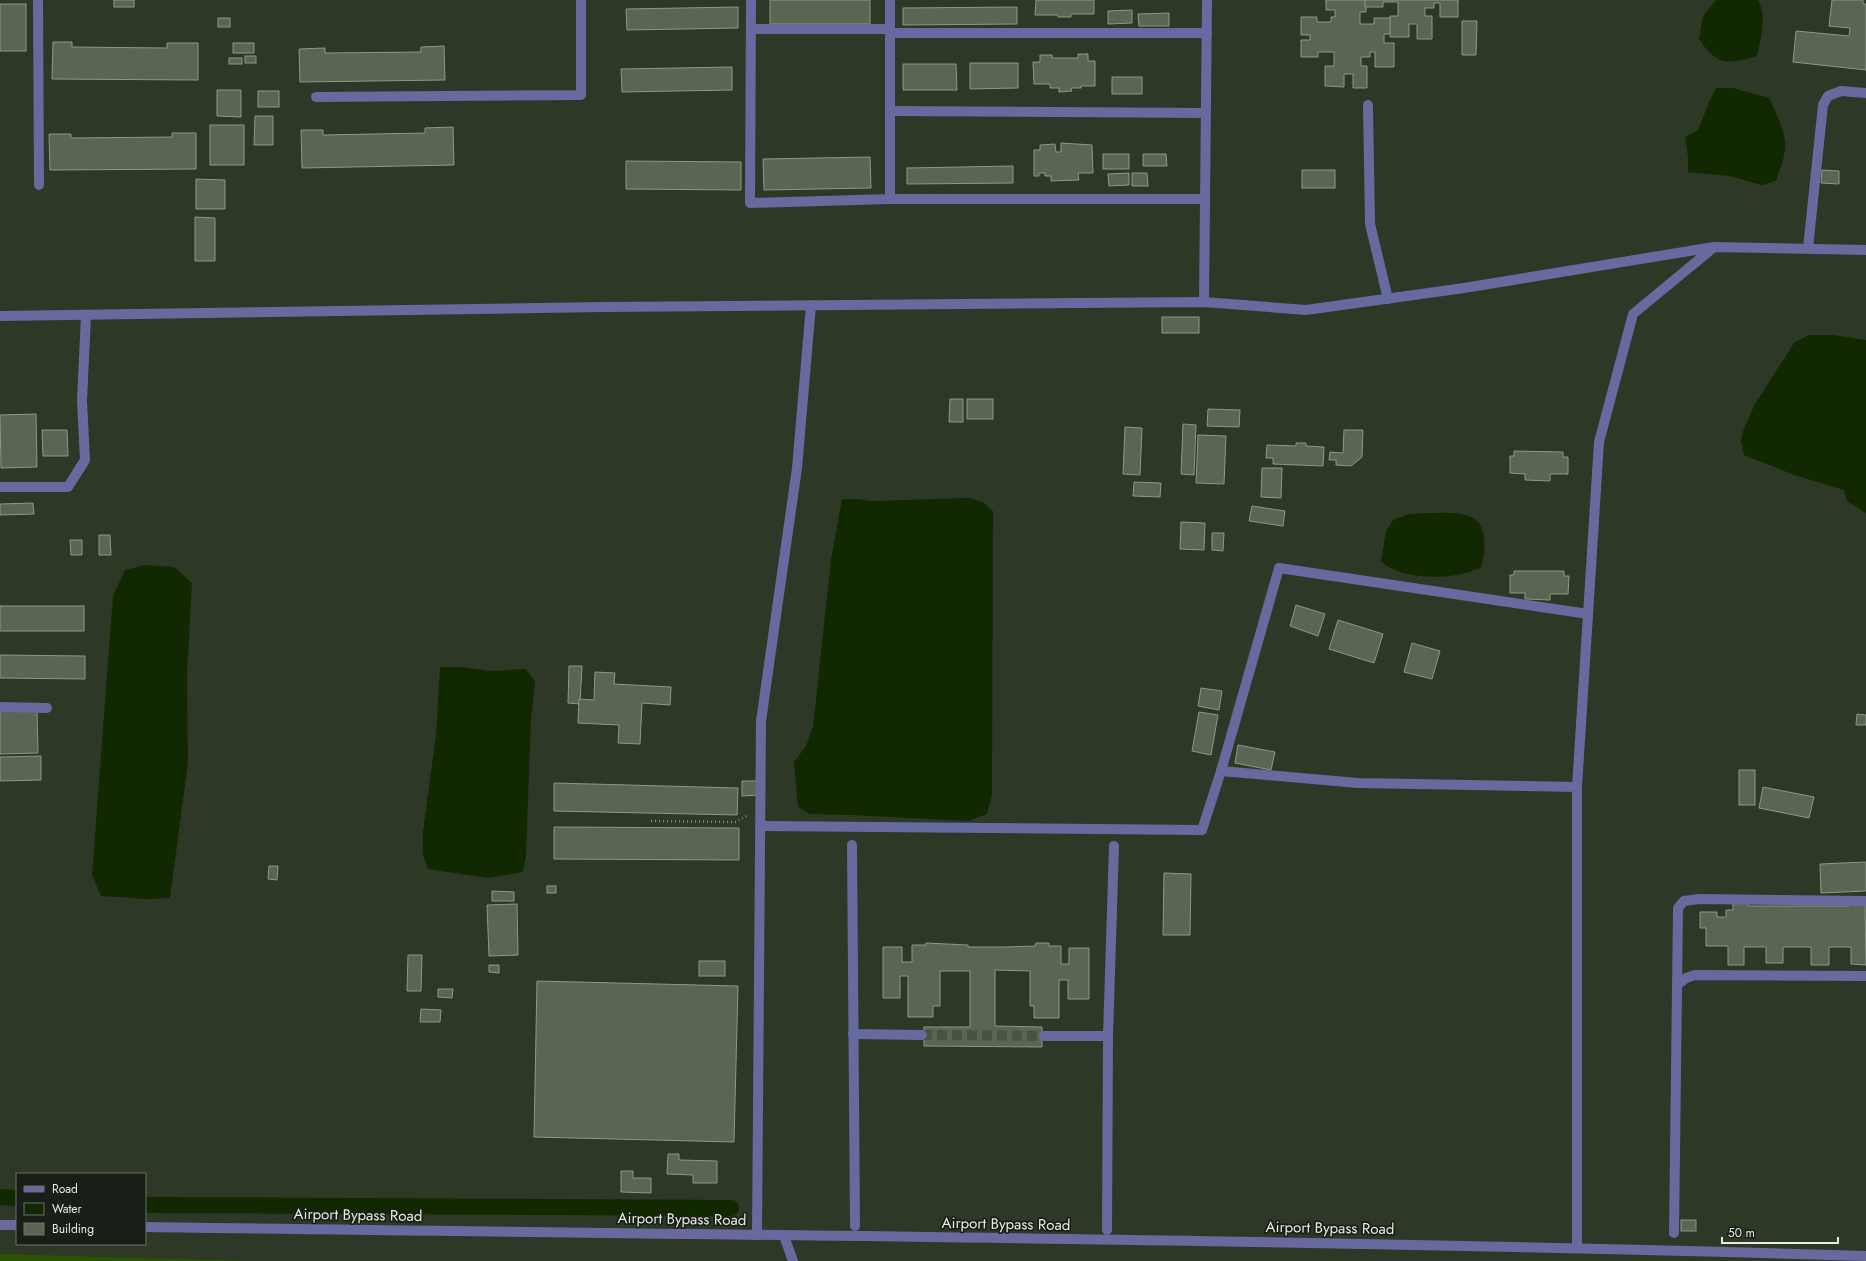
<svg xmlns="http://www.w3.org/2000/svg" width="1866" height="1261" font-family="Jost,sans-serif">
<style>
.green{fill:#2a5400}
.water{fill:#122801}
.lines{fill:none;stroke-linecap:round;stroke-linejoin:round}
.canal{stroke:#122801;stroke-width:16}
.building{fill:#5a6653;stroke:#8c9985}
.minor-tunnel{stroke:#495343;stroke-width:10;stroke-dasharray:10 5;stroke-linecap:butt}
.path{stroke:#7d8778;stroke-width:2.5;stroke-dasharray:1 3;stroke-linecap:butt}
.minor{stroke:#676a9e;stroke-width:10}
.labels{text-anchor:middle;stroke-width:3.5;stroke-linejoin:round;paint-order:stroke}
.street-label{font-size:15px;fill:#e6ede2;stroke:#191e16}
</style>
<rect width="100%" height="100%" fill="#2d3827"/>
<polygon class="green" points="0,1254 247,1261 0,1261"/>
<g class="water">
<path d="M1716,0H1758C1767,16 1761,38 1757,56C1729,64 1717,67 1699,39L1703,16Z"/>
<path d="M1716,88H1733L1769,98C1775,111 1783,126 1785,140C1787,153 1780,169 1776,181L1762,185L1729,176L1688,172V157L1685,137L1698,130L1710,100Z"/>
<polygon points="1809,335 1832,335 1866,340 1866,513 1847,501 1844,490 1797,476 1744,455 1741,442 1743,431 1755,404 1794,343"/>
<polygon points="969,498 983,502 993,511 992,795 987,814 968,821 850,815 810,814 798,807 794,762 806,746 813,727 831,560 842,499 859,499 871,501"/>
<path d="M1409,514C1428,514 1453,510 1471,517C1489,524 1485,554 1481,568C1473,570 1465,574 1457,575C1433,579 1400,577 1381,562L1386,531L1393,520Z"/>
<polygon points="145,565 174,567 192,583 187,673 188,762 170,898 147,899 101,896 92,875 113,596 125,570"/>
<polygon points="440,667 461,667 491,671 526,669 535,681 531,719 526,855 523,872 488,878 428,869 423,855 423,832 436,735"/>
</g>
<g class="lines">
<g class="canal">
<polyline points="0,1197 17,1198"/>
<polyline points="145,1205 731,1208"/>
</g>
</g>
<g class="building">
<rect x="114" y="0" width="20" height="7"/>
<rect x="770" y="0" width="100" height="24"/>
<polygon points="1036,0 1094,0 1094,14 1071,14 1071,17 1058,17 1058,15 1035,15"/>
<polygon points="1326,0 1366,0 1366,12 1360,12 1360,24 1374,24 1374,18 1394,18 1394,34 1384,34 1384,43 1394,43 1394,67 1375,67 1375,52 1370,52 1370,57 1361,57 1361,66 1367,66 1367,88 1353,88 1353,74 1344,74 1344,87 1325,86 1325,66 1334,66 1334,52 1318,52 1318,57 1301,57 1301,40 1310,40 1310,35 1301,35 1301,17 1317,17 1317,22 1331,22 1331,17 1335,17 1335,10 1326,10"/>
<polygon points="1365,0 1458,0 1458,17 1440,17 1440,3 1434,3 1434,8 1425,8 1425,16 1432,16 1432,39 1417,39 1417,24 1409,24 1409,37 1390,37 1390,16 1398,16 1398,2 1383,2 1383,7 1365,7"/>
<polygon points="1832,0 1863,0 1863,4 1866,4 1866,70 1793,62 1796,31 1849,36 1850,28 1829,26"/>
<rect x="0" y="4" width="26" height="47"/>
<polygon points="738,7 738,28 627,30 626,9"/>
<polygon points="1017,7 1017,24 903,25 903,8"/>
<polygon points="1132,10 1132,23 1108,24 1108,11"/>
<polygon points="1169,13 1169,26 1139,26 1138,14"/>
<rect x="218" y="18" width="12" height="9"/>
<polygon points="1462,21 1477,21 1476,55 1462,55"/>
<polygon points="53,42 72,42 72,47 167,48 167,43 198,43 198,80 52,79"/>
<rect x="233" y="43" width="21" height="10"/>
<polygon points="444,46 445,80 300,82 299,49 325,48 325,53 421,52 421,47"/>
<polygon points="1078,54 1088,54 1088,61 1095,61 1095,86 1081,86 1081,88 1071,88 1072,91 1059,92 1059,88 1050,88 1050,84 1034,84 1033,62 1040,62 1040,55 1052,55 1052,58 1078,58"/>
<rect x="245" y="56" width="11" height="7"/>
<rect x="229" y="58" width="13" height="6"/>
<polygon points="970,63 1018,63 1018,88 970,89"/>
<polygon points="903,64 956,64 957,90 903,90"/>
<polygon points="732,67 732,90 622,92 621,69"/>
<rect x="1112" y="77" width="30" height="17"/>
<polygon points="217,90 241,90 241,117 217,116"/>
<rect x="258" y="91" width="21" height="16"/>
<polygon points="255,116 273,116 273,145 254,145"/>
<rect x="210" y="125" width="34" height="40"/>
<polygon points="453,127 454,165 302,168 301,130 323,130 323,135 425,133 425,128"/>
<polygon points="172,133 196,133 196,169 50,170 49,134 71,134 71,138 172,137"/>
<polygon points="1061,143 1092,145 1093,173 1078,173 1079,180 1051,181 1051,176 1045,176 1045,173 1039,173 1039,176 1034,176 1034,150 1040,150 1040,145 1055,144 1056,152 1061,152"/>
<rect x="1103" y="154" width="26" height="15"/>
<polygon points="1143,154 1166,154 1167,166 1143,166"/>
<polygon points="870,157 871,188 764,190 763,159"/>
<polygon points="626,161 741,162 741,190 626,189"/>
<polygon points="1013,166 1013,183 907,184 907,168"/>
<rect x="1302" y="170" width="33" height="18"/>
<polygon points="1822,170 1839,171 1839,184 1821,183"/>
<polygon points="1129,173 1129,185 1109,186 1108,174"/>
<polygon points="1132,173 1147,173 1148,186 1132,186"/>
<polygon points="196,179 225,180 225,209 196,209"/>
<polygon points="195,217 215,218 215,261 195,261"/>
<rect x="1162" y="317" width="37" height="16"/>
<polygon points="950,399 963,399 963,422 949,422"/>
<rect x="967" y="399" width="26" height="20"/>
<polygon points="1208,409 1240,410 1239,427 1207,426"/>
<polygon points="36,414 37,467 1,468 0,415"/>
<polygon points="1183,424 1196,425 1194,475 1181,474"/>
<polygon points="1125,427 1142,428 1140,475 1123,474"/>
<polygon points="42,430 67,430 68,456 43,456"/>
<polygon points="1344,430 1363,430 1362,457 1351,466 1336,465 1336,460 1329,460 1330,452 1343,453"/>
<polygon points="1198,435 1226,436 1224,484 1196,483"/>
<polygon points="1296,443 1306,443 1306,446 1324,447 1323,466 1273,464 1273,458 1266,458 1267,445 1296,446"/>
<polygon points="1514,451 1563,452 1563,457 1568,457 1568,474 1550,474 1550,481 1525,480 1525,474 1510,473 1510,456 1514,456"/>
<polygon points="1262,468 1282,468 1281,498 1261,497"/>
<polygon points="1134,482 1161,483 1160,497 1133,496"/>
<polygon points="33,503 34,514 0,515 0,504"/>
<polygon points="1252,506 1285,511 1283,526 1249,521"/>
<polygon points="1181,522 1205,523 1204,550 1180,549"/>
<polygon points="1212,533 1224,533 1223,551 1212,550"/>
<polygon points="99,535 110,535 111,555 99,555"/>
<polygon points="70,540 82,540 82,555 71,555"/>
<polygon points="1514,571 1564,571 1564,576 1569,576 1568,594 1550,594 1550,600 1525,599 1525,593 1510,593 1510,575 1514,575"/>
<polygon points="1296,605 1325,614 1318,636 1290,626"/>
<rect x="0" y="606" width="84" height="25"/>
<polygon points="1338,620 1383,634 1374,663 1329,649"/>
<polygon points="1412,643 1440,651 1432,679 1404,672"/>
<polygon points="0,655 85,656 85,679 0,678"/>
<polygon points="569,666 582,666 580,704 568,703"/>
<polygon points="595,672 615,673 614,684 671,687 670,705 642,703 640,744 618,743 619,725 578,723 579,699 594,700"/>
<polygon points="1201,688 1222,691 1219,710 1198,706"/>
<polygon points="37,708 38,753 0,754 0,709"/>
<polygon points="1199,712 1218,715 1211,755 1192,751"/>
<polygon points="1857,714 1866,715 1866,725 1856,725"/>
<polygon points="1238,745 1275,752 1271,770 1235,763"/>
<polygon points="41,756 41,780 0,781 0,757"/>
<rect x="1739" y="770" width="16" height="35"/>
<polygon points="742,781 759,781 760,795 742,796"/>
<polygon points="554,783 738,788 737,815 554,811"/>
<polygon points="1763,787 1814,797 1809,818 1759,808"/>
<polygon points="554,827 739,828 739,860 554,859"/>
<polygon points="1866,862 1866,891 1821,893 1820,864"/>
<polygon points="269,866 278,866 277,880 268,879"/>
<polygon points="1164,873 1191,874 1190,935 1163,935"/>
<rect x="547" y="886" width="9" height="7"/>
<polygon points="492,891 514,892 514,901 492,901"/>
<polygon points="1733,902 1748,902 1748,906 1849,906 1849,903 1865,903 1866,965 1851,964 1851,947 1829,947 1829,965 1811,965 1811,947 1783,947 1783,963 1766,963 1766,947 1744,947 1744,965 1728,965 1728,946 1706,946 1706,928 1700,928 1700,912 1717,912 1717,917 1726,917 1726,910 1733,910"/>
<polygon points="517,904 518,955 489,956 487,905"/>
<polygon points="926,943 968,945 968,947 1005,947 1035,946 1036,943 1049,943 1049,946 1061,946 1061,964 1069,964 1069,948 1089,948 1089,999 1068,999 1068,980 1059,980 1059,1018 1034,1018 1034,1006 1030,1006 1030,971 995,970 995,1026 1042,1027 1042,1047 924,1046 924,1027 970,1027 970,971 940,971 940,1006 933,1006 933,1017 908,1017 908,976 900,976 900,998 883,998 883,947 902,947 902,962 912,962 912,945 926,945"/>
<polygon points="408,955 422,955 421,991 407,991"/>
<rect x="699" y="961" width="26" height="15"/>
<polygon points="489,965 499,965 499,973 489,972"/>
<polygon points="537,981 738,986 734,1142 534,1137"/>
<polygon points="438,989 453,989 452,998 438,997"/>
<polygon points="421,1009 441,1010 440,1022 420,1022"/>
<polygon points="668,1154 679,1154 679,1160 717,1161 717,1183 693,1183 693,1175 667,1174"/>
<polygon points="621,1171 633,1171 633,1178 651,1178 651,1193 621,1192"/>
<rect x="1681" y="1220" width="15" height="11"/>
</g>
<g class="lines">
<polyline class="minor-tunnel" points="922,1035 1044,1036"/>
<polyline class="path" points="651,821 736,822 748,815"/>
<g class="minor">
<polyline points="38,0 39,185"/>
<polyline points="751,0 750,203 890,199 1205,199"/>
<polyline points="890,0 890,199"/>
<polyline points="751,29 890,29"/>
<polyline points="890,33 1207,33"/>
<polyline points="316,97 581,95 581,0"/>
<polyline points="1368,105 1370,224 1388,299"/>
<polyline points="890,111 1206,113"/>
<polyline points="1808,248 1823,105 1828,96 1841,91 1866,93"/>
<polyline points="1204,302 1207,0"/>
<polyline points="0,316 603,307 1204,302 1306,310 1464,288 1714,247 1866,250"/>
<polyline points="0,487 68,487 85,460 82,401 86,315"/>
<polyline points="0,707 47,708"/>
<polyline points="1221,771 1279,568 1588,614"/>
<polyline points="1577,787 1599,442 1633,314 1713,248"/>
<polyline points="760,826 1202,830 1221,771 1358,783 1577,787 1577,1248"/>
<polyline points="852,845 855,1226"/>
<polyline points="1677,985 1686,978 1695,975 1866,976"/>
<polyline points="853,1034 922,1035"/>
<polyline points="1044,1036 1108,1036"/>
<polyline points="0,1225 17,1225"/>
<path d="M145,1227C719,1235 1293,1239 1866,1256"/>
<polyline points="1107,1230 1108,1036 1114,846"/>
<polyline points="1674,1233 1678,908 1684,901 1699,899 1866,901"/>
<polyline points="757,1235 761,721 797,468 811,305"/>
<polyline points="784,1236 793,1261"/>
</g>
</g>
<g class="labels">
<g class="street-label">
<text transform="translate(358 1215) rotate(1)" y="5">Airport Bypass Road</text>
<text transform="translate(682 1219) rotate(1)" y="5">Airport Bypass Road</text>
<text transform="translate(1006 1224) rotate(1)" y="5">Airport Bypass Road</text>
<text transform="translate(1330 1228) rotate(1)" y="5">Airport Bypass Road</text>
</g>
</g>
<rect x="16" y="1173" width="130" height="72" fill="#191e16" stroke="#6b7168"/>
<rect x="24" y="1186" width="20" height="6" fill="#676a9e" stroke="#6b7168"/>
<text x="52" y="1193" font-size="12" fill="#e6ede2">Road</text>
<rect x="24" y="1203" width="20" height="12" fill="#122801" stroke="#6b7168"/>
<text x="52" y="1213" font-size="12" fill="#e6ede2">Water</text>
<rect x="24" y="1223" width="20" height="12" fill="#5a6653" stroke="#6b7168"/>
<text x="52" y="1233" font-size="12" fill="#e6ede2">Building</text>
<path d="M1722 1237v6h116v-6" fill="none" stroke="#e6ede2" stroke-width="2"/>
<text x="1728" y="1237" font-size="12" fill="#e6ede2" stroke="#191e16" stroke-width="3" paint-order="stroke">50 m</text>
</svg>
